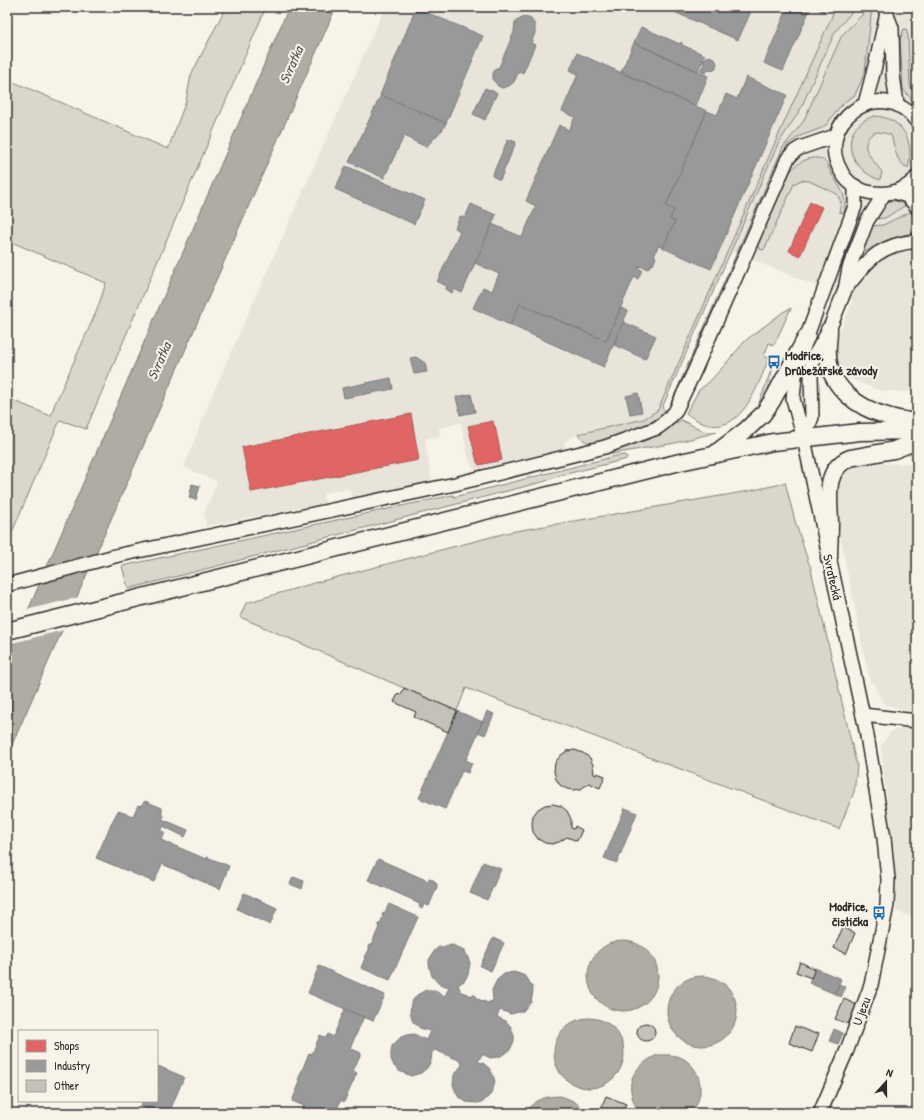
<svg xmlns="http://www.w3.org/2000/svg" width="924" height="1120" font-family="'Patrick Hand',sans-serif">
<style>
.built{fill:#e8e4da}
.green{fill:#dad6cc;stroke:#82807c}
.water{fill:#afaca4;stroke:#7a7874}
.pier{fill:#f7f3e8}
.shops{fill:#e06666;stroke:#aa5454}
.industry{fill:#999;stroke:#787878}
.building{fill:#c4c1b9;stroke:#2b2b2b}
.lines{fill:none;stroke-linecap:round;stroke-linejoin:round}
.minor-casing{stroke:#2b2b2b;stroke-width:16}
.major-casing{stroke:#2b2b2b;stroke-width:19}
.minor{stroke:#f7f3e8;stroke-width:13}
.major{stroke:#f7f3e8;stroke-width:16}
.labels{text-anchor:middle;stroke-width:4;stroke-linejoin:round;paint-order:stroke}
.poi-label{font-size:13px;font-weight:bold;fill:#2b2b2b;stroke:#f7f3e8;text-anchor:start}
.street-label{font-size:13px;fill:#2b2b2b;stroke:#f7f3e8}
.water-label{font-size:14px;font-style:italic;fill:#53524f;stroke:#f7f3e8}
</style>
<rect width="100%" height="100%" fill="#f7f3e8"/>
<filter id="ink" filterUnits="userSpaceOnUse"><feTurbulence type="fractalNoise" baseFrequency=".025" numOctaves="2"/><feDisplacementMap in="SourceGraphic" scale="8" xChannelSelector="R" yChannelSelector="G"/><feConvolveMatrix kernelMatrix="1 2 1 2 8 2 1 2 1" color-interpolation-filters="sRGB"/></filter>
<g filter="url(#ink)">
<g class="built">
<polygon points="385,7 917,7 917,392 881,391 845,377 840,370 837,359 836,347 837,338 853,301 728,250 658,410 644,419 578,434 564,442 565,444 566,450 485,473 473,468 469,460 461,423 439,428 440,436 425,439 432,483 351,498 350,490 347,489 325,493 323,495 325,503 206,526 204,513 217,482 184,467 212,395"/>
<polygon points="867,463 917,464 917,919 896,911 896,892 881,746 891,731 905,728 907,710 897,708 883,703 875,688 874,683 870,683 835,510 835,475 841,468"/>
</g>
<g class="green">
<polygon points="226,7 266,7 86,429 60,420 7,544 7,398 51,416 54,406 97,310 106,283 7,240 7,79 168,149 186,101 191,75"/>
<path d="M836,7H856L835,32L800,110L778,144L662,408L667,412C645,428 619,435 593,443C586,443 582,440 578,434L644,419L658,410L774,145Z"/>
<polygon points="865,7 872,7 865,72 855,95 847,100 839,108 826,125 822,128 800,136 787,145 757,212 673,404 671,403 783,147 803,122 842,35 862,15"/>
<polygon points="912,20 914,20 917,21 917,53 913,71"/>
<polygon points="904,29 906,29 908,36 910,85 917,100 917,106 903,89 900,40"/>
<path d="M874,116C903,117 915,142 908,168C895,162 895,147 891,135C887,134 882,132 878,132C870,132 865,141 866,148C869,157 877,165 882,172L880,180C847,169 837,128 874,116Z"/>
<path d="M812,158C827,157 826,164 832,175C840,187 848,197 844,213L839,212L841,202L837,194L809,181L801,180L794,184L765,248L763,250L759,249L757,244L790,172C796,164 803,160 812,158Z"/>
<polygon points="890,201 897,201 906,205 885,218 874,219 884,203"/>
<path d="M910,212L912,214L915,230L914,233C894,236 878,243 862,254H859L870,226L883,225Z"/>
<path d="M791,308L774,345L769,343L764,356L769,358C758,385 741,438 702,423C696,420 691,417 686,413L699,390L709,382L722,368L745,341L783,312Z"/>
<polygon points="773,365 767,398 762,406 759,403"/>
<polygon points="681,420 706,432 717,432 675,443 612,454 617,450 656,436"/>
<polygon points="626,455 627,459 558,476 546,481 128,589 122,566 453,495 454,497 616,456"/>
<polygon points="785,482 795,521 809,564 810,565 857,767 854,792 839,829 466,688 457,711 240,617 246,603 314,583 510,532 749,491 777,485"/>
</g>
<g class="water">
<polygon points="289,7 336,7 7,756 7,659"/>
<circle cx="623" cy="976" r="35"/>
<circle cx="702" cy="1011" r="35"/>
<circle cx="589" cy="1053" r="35"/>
<path d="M657,1055C666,1055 675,1054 684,1059C703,1071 705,1097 691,1113H639C624,1086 629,1069 657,1055Z"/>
<path d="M560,1096C570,1099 580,1103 585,1113H524C537,1099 541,1097 560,1096Z"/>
</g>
<g class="pier">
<polygon points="99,552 90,571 37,585 45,566"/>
<polygon points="79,597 64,630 12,643 26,610"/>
</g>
<g class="shops">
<polygon points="810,202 822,207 800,256 789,251"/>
<polygon points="411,414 419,460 251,492 242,447"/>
<polygon points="493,421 494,426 495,426 502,460 479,465 477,462 468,426"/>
</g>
<g class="industry">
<polygon points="663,7 753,7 738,40"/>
<polygon points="788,7 811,7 783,71 764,63"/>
<polygon points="814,7 826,7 824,12"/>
<polygon points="416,8 483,36 446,123 380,95"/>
<polygon points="525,17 531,19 535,25 535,33 531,43 535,45 523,73 519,71 514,82 509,86 502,88 498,86 493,80 493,73 495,69 499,67 514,32 515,23 518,19"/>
<polygon points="641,27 680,44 681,42 682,43 682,45 705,55 698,71 634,43"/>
<polygon points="634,43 708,76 696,106 621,72"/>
<polygon points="577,53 707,111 666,206 674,210 670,219 675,221 664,248 658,246 654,256 656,257 653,265 651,264 648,269 640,266 638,268 642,270 638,279 634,277 606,341 520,304 510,325 473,308 483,287 492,291 499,274 475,263 492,224 522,237 536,206 526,201 559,125 569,130 575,117 562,111 578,74 570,70"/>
<polygon points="710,56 715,59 717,64 715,69 707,70 706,73 700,71 702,67 704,68 703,63 705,58"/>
<polygon points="746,77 787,95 711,269 663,248 675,221 670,219 674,210 666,206 707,111 717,115 726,94 737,99"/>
<polygon points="485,88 497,93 485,120 473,114"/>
<polygon points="381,95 446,123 443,129 426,147 404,136 384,178 349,162"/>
<polygon points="508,139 516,142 500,180 492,176"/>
<polygon points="346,166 425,200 414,224 335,189"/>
<polygon points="471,204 496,215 462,293 454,289 452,293 446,289 447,286 437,282 460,231 455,228 460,216 465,218"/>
<polygon points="520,304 606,341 621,308 628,311 604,367 510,325"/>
<polygon points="623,322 656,336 645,359 614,345"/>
<polygon points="416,357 425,363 427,372 414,374 410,358"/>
<polygon points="391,378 393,389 344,398 342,388"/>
<polygon points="638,393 642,412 630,414 626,396"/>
<polygon points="471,394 475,412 460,415 456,397"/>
<polygon points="192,484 200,486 196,500 189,498"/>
<polygon points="457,711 483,722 466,760 472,763 468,773 462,771 445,809 419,798"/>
<polygon points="487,711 494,714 485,735 478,732"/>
<polygon points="145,801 162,808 162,816 164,816 162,819 188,830 185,837 163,826 162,830 165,833 161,840 206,859 207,857 229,866 220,889 162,864 154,882 96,858 113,820 118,811 133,816 138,805 140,806"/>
<polygon points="625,808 637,813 617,863 604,858"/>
<polygon points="378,859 428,881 429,878 435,881 434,883 437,884 437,887 429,906 424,904 422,909 419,907 420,904 413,901 413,900 368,880"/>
<polygon points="483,862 501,869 487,900 470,893"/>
<polygon points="293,877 304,881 302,889 290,884"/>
<polygon points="244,893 277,908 270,925 237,909"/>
<polygon points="389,904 418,917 390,980 361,968 365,958 364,957 365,955 366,956 370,947 368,947 369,945 371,946 379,927 378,926 378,924 380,924 383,916 382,916 383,913 384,914"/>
<polygon points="493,938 504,943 491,971 480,966"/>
<polygon points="453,945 464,951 467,955 470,963 468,975 464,981 458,985 460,989 459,991 472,996 473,994 476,996 475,998 488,1003 489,1002 493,1001 492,990 497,980 504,974 514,972 523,975 527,978 532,986 533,991 531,1002 523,1011 511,1014 500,1010 497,1017 506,1021 511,1027 514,1036 514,1041 510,1050 499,1057 490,1058 482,1054 478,1062 483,1063 490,1069 494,1078 495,1083 491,1094 483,1102 477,1103 466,1102 458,1096 455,1090 453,1085 454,1075 462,1065 461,1061 435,1050 432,1052 431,1061 427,1068 421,1073 411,1076 399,1071 394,1066 391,1059 391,1053 392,1046 401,1037 407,1035 414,1034 426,1040 430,1031 420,1028 413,1022 410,1013 411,1003 417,995 426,990 435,990 445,996 449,987 439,984 432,976 429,965 429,960 435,950 439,947"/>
<polygon points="319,966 385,995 373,1021 308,993"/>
<polygon points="815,968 841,979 835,994 809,983"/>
<polygon points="839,984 846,987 841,997 835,994"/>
<polygon points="345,1009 364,1017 350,1048 361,1053 353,1071 357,1073 344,1102 341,1100 335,1113 300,1113 304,1106 292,1101 300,1082 298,1080 309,1053 312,1054 320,1035 326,1038 328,1034 333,1037"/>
<polygon points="834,1029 843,1033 838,1044 829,1041"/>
<polygon points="158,1066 184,1077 169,1113 157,1113 140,1106 143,1101 157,1101"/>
<polygon points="403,1108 414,1113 401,1113"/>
</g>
<g class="building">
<polygon points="404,688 457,711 448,732 414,717 416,712 394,702 398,694 401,695"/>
<polygon points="575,750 583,753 590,758 593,765 594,774 596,775 597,773 605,776 600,788 589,783 581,789 574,790 567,789 560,785 556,779 554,771 555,763 560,756 567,751"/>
<polygon points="553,804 561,806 567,811 571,819 571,828 574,829 575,826 582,830 577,841 567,837 559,842 552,844 545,843 538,839 533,832 532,824 533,816 538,809 545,805"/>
<polygon points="843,927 855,933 846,954 834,948"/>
<polygon points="800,962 815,969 811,978 796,972"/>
<polygon points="844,999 857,1005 848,1024 835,1019"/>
<circle cx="646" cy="1032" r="9"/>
<polygon points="795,1026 816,1034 816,1032 819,1033 812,1052 789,1043"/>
<polygon points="606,1096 626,1104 622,1113 599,1113"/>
</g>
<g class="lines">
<g class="minor-casing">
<g id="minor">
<polyline points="884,7 892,28 893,75 897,104"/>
<polyline points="865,104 876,62 887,13"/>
<path d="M917,122C882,72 811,123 842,173C848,184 861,192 874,193C890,195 906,190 917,177"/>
<polyline points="894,192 907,196 917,207"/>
<path d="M846,288C869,259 878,245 917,241"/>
<polyline points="804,439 812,417 811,375 812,364 815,355 829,330 845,290 849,268 867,221 884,194"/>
<polyline points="7,585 115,556 455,484 605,447 657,428 665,422 675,412 694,372 788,158 795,151 800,148 835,136"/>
<polyline points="863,715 917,721"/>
<polyline points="820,1113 847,1050 871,985 887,905 888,879 884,838 866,730 804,439 793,399 795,376 807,336 855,206 855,186"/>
</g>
</g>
<g class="major-casing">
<g id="major">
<path d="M829,330C829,339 827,347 828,355C829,387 858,408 887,416C896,419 907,420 917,423"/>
<polyline points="717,452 746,430 763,414 772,401 807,336"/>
<path d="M829,558C829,547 830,536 830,524C830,501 822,470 850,458L894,450L917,441"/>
<polyline points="7,631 680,462 773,442 860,432 917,431"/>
</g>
</g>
<use href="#minor" class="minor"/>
<use href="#major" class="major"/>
</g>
</g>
<defs>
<g id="bus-bare" transform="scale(1.08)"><path d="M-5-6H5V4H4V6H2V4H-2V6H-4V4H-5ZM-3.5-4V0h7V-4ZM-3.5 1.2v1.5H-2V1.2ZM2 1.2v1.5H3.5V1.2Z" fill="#1f6fb2" stroke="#f7f3e8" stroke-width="2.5" paint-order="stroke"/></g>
</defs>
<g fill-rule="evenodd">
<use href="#bus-bare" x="774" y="362"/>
<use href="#bus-bare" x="879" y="913"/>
</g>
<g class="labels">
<g class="poi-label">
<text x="785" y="360">Modřice,<tspan x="785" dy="15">Drůbežářské závody</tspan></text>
<text x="868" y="911" text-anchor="end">Modřice,<tspan x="868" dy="15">čistička</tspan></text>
</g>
<g class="street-label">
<text transform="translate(833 577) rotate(77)" y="5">Svratecká</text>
<text transform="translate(861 1011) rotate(-70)" y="5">U jezu</text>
</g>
<g class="water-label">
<text transform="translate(291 65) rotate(-66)" y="5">Svratka</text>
<text transform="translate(159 361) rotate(-66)" y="5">Svratka</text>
</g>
</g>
<rect width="924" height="1120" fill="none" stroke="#f7f3e8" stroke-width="24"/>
<rect x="12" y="12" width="900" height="1096" fill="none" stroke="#2b2b2b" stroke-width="1.5" filter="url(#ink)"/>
<rect x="18" y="1030" width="140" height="72" fill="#f7f3e8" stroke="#a5a39c"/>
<rect x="26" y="1040" width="20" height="12" fill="#e06666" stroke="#a5a39c"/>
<text x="54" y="1050" font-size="12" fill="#2b2b2b">Shops</text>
<rect x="26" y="1060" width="20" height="12" fill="#999999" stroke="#a5a39c"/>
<text x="54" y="1070" font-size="12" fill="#2b2b2b">Industry</text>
<rect x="26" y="1080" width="20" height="12" fill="#c4c1b9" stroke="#a5a39c"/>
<text x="54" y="1090" font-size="12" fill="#2b2b2b">Other</text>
<g transform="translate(886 1082) rotate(21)" stroke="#f7f3e8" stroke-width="3" paint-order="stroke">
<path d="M0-3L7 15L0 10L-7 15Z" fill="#2b2b2b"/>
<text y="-6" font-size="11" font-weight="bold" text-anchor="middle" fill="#2b2b2b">N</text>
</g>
</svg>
